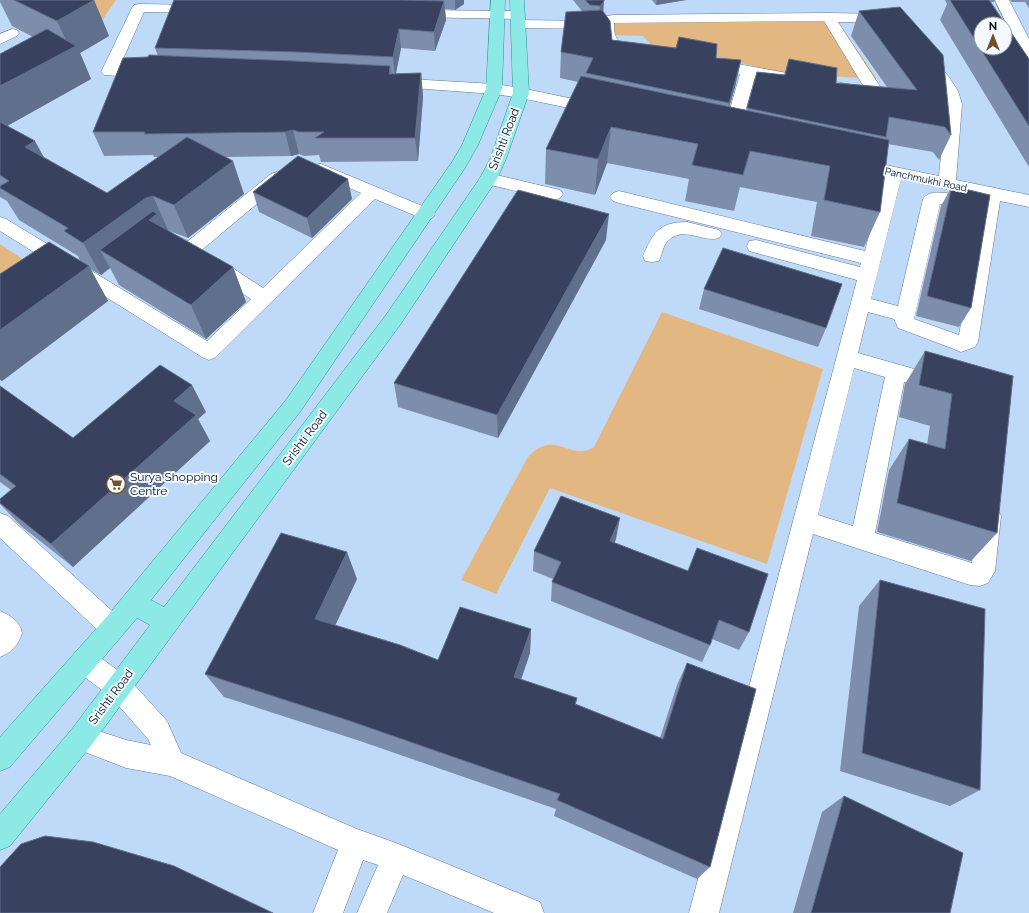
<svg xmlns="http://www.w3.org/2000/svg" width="1029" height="913" font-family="Raleway,sans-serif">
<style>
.green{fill:#e3b781}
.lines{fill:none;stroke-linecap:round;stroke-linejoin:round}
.minor-casing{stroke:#617994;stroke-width:1}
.major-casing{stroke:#2c9493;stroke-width:1}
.minor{fill:#fff;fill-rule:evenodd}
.major{fill:#8ce9e5;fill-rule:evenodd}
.wall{fill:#7c8eab}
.shaded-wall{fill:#606f8c}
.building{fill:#38415e;stroke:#606f8c;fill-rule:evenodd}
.labels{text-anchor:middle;stroke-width:4;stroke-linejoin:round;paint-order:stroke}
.far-street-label{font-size:10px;fill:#08111b;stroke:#f3f9ff}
.street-label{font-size:12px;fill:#08111b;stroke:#f3f9ff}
.poi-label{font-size:12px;fill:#08111b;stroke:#f3f9ff;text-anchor:start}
</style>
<rect width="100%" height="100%" fill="#bfdaf8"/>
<g class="green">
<polygon points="80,0 116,0 101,22"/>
<polygon points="832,13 877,79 780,73 713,56 659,53 643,36 610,35 611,22"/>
<polygon points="0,244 49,277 0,309"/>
<path d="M662,312L823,369L767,564L550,488L496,594L461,580L528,457C532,453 536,449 541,447C560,438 575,460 594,447Z"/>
</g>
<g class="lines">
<g class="minor-casing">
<g id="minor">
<polygon points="995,0 1009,0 1029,39 1029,59 1024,57 1021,54"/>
<polygon points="139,4 201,5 206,6 208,9 206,12 201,13 144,12 119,68 153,70 156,73 153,76 148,78 104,75 101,72 132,8 134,5"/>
<polygon points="415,10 518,11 523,12 525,15 523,18 518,19 410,17 408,14 410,11"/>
<path d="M828,13L886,14L891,15L893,18L891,21L886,22H838L881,88L876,93L863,97L755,77L738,137L736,141L730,142L724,141L722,137L740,74L612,50L602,39L599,28L594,29L519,28L514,27L512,24L514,21L519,20L594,21L600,22L602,17L613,15ZM824,21L864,87L622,43C614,39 614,31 614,23Z"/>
<polygon points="12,29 17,30 19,33 17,36 0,44 0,34"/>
<path d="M926,55L931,57L949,77L958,91L962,104L956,180L1029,195V207L1000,201L978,342L975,347L961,352L954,349L898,328L894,319L868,312L858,353L946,378L949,384L946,390L939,392L904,382L875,533L972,563L977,516L981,509L989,506L997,509L1001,516L995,571L988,583L980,586L970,585L813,534L719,913H689L857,280L749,251L747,246L749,241L756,240L860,267L861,263L619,203L613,201L610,197L613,193L619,191L865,251L884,176L850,168L848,164L850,160L856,159L939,176L946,104L939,85L918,60L921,57ZM901,179L983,197L982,202C968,199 932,184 923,199L898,306L871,299ZM940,204L980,214L959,335L914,319ZM854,368L885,377L853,526L818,515Z"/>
<polygon points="392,78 494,84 521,88 597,104 603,106 605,109 603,112 597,114 521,98 494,94 386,86 384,83 386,80"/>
<polygon points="321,164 432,210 435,214 432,218 426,220 375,199 216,357 209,360 202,357 0,231 0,217 6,219 207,341 251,299 205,269 203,264 205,259 212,257 219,259 263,288 361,193 315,173 312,169 315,165"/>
<path d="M277,172L283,174L286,178L283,182L197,254C194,254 192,255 190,255C183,256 163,245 160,239L163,235L169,233L188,241L271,174Z"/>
<polygon points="488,173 560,190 563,194 560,198 554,200 482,183 479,179 482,175"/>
<path d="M687,222L719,230L722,234L719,238C703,243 683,225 668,241C663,245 662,255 659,261L652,262L645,261L643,256C653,233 659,222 687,222Z"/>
<polygon points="0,513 8,516 122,620 125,628 122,636 113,640 104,636 0,538"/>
<path d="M0,611C11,616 20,621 22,633C18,646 12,652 0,657Z"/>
<polygon points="84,649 93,652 128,678 167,721 181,753 357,829 396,843 540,902 544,913 494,913 403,875 387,913 357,913 378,865 363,860 343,913 313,913 338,850 170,776 126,768 72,747 68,738 72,729 81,725 126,740 151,745 148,739 110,696 75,670 71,661 75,652"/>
</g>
</g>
<g class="major-casing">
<polygon id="major" points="491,0 505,0 502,89 478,145 465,168 300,412 151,600 164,607 386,315 480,178 490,159 513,93 510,0 524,0 529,93 506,159 497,179 400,325 90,747 10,846 0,850 0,814 72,729 150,625 137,618 10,767 0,771 0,737 104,620 286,400 452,162 462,145 486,89"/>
</g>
<use href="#minor" class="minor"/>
<use href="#major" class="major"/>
</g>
<g class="wall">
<polygon points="0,0 94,0 109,36 80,53 91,79 7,126 44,157 107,193 158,157 154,157 153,155 104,156 93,132 148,57 158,56 155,48 174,0 464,0 464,4 455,10 445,9 446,20 435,51 401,48 396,74 421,73 423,97 418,161 321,162 319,155 304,156 299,154 291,156 225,157 244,194 188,238 167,230 233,267 246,302 206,339 119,285 110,268 101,275 90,269 108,301 2,381 0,380 0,274 80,261 78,256 19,220 7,201 0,197 0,54 33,37 12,26 0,2"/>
<polygon points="573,0 604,0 603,12 612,40 716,58 741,60 735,87 729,107 747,110 757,72 784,75 789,59 836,83 887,87 851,36 859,11 951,135 939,160 933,152 888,144 880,212 864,247 811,236 817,202 740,187 734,211 685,201 689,179 607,163 595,195 545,184 546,149 578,82 560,78 561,52 582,11"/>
<polygon points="652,0 686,0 656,5"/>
<polygon points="945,0 995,0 994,2 991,2 1029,59 1029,167 940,20 947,4"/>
<polygon points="1010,0 1029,0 1029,8 1025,2 1012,2"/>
<polygon points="952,186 971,308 959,327 916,316 941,206"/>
<polygon points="253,192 352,199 312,238 259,212"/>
<polygon points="606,240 498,438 398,407 394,383"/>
<polygon points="704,289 826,328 818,347 699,309"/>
<polygon points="925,351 1013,376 997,533 971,561 877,532 889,470 909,439 927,445 930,426 899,417 905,384"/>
<polygon points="0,386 73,438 206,412 198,419 210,441 73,567 21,526 0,504 0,499 11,490 0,482"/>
<polygon points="616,539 614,543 749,632 739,650 712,639 710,645 702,662 551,601 552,582 553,579 533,571 534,551"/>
<polygon points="357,579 335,625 438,660 531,629 530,653 521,680 577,698 576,704 660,738 677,685 687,663 710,867 697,879 554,816 556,809 360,741 224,697 205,674"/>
<polygon points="880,580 980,790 950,806 840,771 859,606"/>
<polygon points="844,796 950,913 793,913 822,812"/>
</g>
<g class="shaded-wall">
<polygon points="94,0 109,36 80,53 91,79 0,130 0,86 70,49 57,21"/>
<polygon points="455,0 464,0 464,4 455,10"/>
<polygon points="657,0 686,0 656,5"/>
<polygon points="444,1 446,20 435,51 434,32"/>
<polygon points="604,1 603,15 599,19 600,6"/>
<polygon points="399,29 401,48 395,77 393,57"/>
<polygon points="741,60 735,87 723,129 729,103"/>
<polygon points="390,66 393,90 389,74"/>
<polygon points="421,73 423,97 418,161 415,138"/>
<polygon points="611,127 607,163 595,195 598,159"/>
<polygon points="293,130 299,154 291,156 285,132"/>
<polygon points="35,141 53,174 25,147"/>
<polygon points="233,161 244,194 188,238 174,205"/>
<polygon points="348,179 352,199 312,238 307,218"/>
<polygon points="153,196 168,230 100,250 110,268 101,275 83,243 146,198"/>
<polygon points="609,214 606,240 498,438 497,415"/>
<polygon points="89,266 108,301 2,381 0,379 0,330"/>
<polygon points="233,267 246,302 206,339 191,305"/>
<polygon points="192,385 206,412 198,419 210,441 73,567 51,544 174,401"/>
<polygon points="620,518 616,539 606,562 610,541"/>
<polygon points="347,552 357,579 327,643 315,619"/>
<polygon points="531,629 530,653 514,699 514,677"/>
</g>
<g class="building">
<polygon points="14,0 94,0 57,21"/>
<polygon points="174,0 399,0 444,1 434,32 399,29 393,57 296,52 155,48"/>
<polygon points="585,0 604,0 604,1 600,6 590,5"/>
<path d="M950,0H989L1029,59V126ZM981,24H1005V48H981Z"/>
<polygon points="900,7 943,55 951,135 945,127 889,117 886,137 747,108 757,72 785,75 789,59 837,68 836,83 917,90 859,11"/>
<polygon points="602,10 610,21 612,40 676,48 679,37 717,44 716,58 741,60 729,103 586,73 593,58 561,52 566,12"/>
<polygon points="47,29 76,46 0,86 0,54"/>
<polygon points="149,55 295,61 390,66 389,74 421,73 415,138 315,138 324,132 299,132 293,130 285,132 144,134 145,132 93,132 123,58 148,57"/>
<polygon points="581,76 889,140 880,212 824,200 830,166 750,151 743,175 692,165 698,144 611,127 598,159 546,149"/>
<polygon points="0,122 35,141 25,147 107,193 187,137 233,161 174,205 153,196 146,198 83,243 64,231 68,228 0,188 0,186 9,181 0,175"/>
<polygon points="298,156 348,179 307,218 253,192"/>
<polygon points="952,186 990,195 971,308 927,296"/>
<polygon points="518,190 609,214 497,415 394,383"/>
<polygon points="153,211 157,214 149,220 233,267 191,305 100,250"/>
<polygon points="49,242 89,266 0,330 0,274"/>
<polygon points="723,248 842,284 826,328 704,289"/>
<polygon points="925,351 1013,376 997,533 897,503 909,439 945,449 952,394 919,385"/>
<polygon points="160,365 192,385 174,401 196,415 51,544 0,503 0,499 16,486 0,474 0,386 73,438"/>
<polygon points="561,496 620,518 610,541 688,571 697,548 768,574 749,632 719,620 710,645 552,582 561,562 534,551"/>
<polygon points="281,533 347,552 315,619 400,645 438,660 460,607 531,629 514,677 577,698 575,704 663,739 687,663 756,689 710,867 557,800 560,794 350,721 205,674"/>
<polygon points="880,580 985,609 980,790 862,753"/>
<polygon points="844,796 963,853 950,913 811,913"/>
<polygon points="45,836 93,842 174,866 273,913 0,913 0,867 21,844"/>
</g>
<defs>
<g id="supermarket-ring" transform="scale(1)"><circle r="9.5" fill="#f3f9ff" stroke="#735229" stroke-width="1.5"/><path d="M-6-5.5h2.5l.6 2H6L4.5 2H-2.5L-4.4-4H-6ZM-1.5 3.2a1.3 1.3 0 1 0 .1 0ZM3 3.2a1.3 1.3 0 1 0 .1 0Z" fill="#735229"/></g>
</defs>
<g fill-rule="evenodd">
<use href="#supermarket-ring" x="116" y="484"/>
</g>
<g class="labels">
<g class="far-street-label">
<text transform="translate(926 179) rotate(12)" y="4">Panchmukhi Road</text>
</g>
<g class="street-label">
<text transform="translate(504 139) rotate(-69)" y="4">Srishti Road</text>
<text transform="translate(305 438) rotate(-53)" y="4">Srishti Road</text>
<text transform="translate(111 697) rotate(-53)" y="4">Srishti Road</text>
</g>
<g class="poi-label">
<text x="130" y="481">Surya Shopping<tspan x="130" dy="14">Centre</tspan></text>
</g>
</g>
<g transform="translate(993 36)"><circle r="19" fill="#f3f9ff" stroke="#959ca4"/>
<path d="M0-3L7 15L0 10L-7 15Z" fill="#735229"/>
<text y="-6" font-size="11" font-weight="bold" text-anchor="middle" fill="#08111b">N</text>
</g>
</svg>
